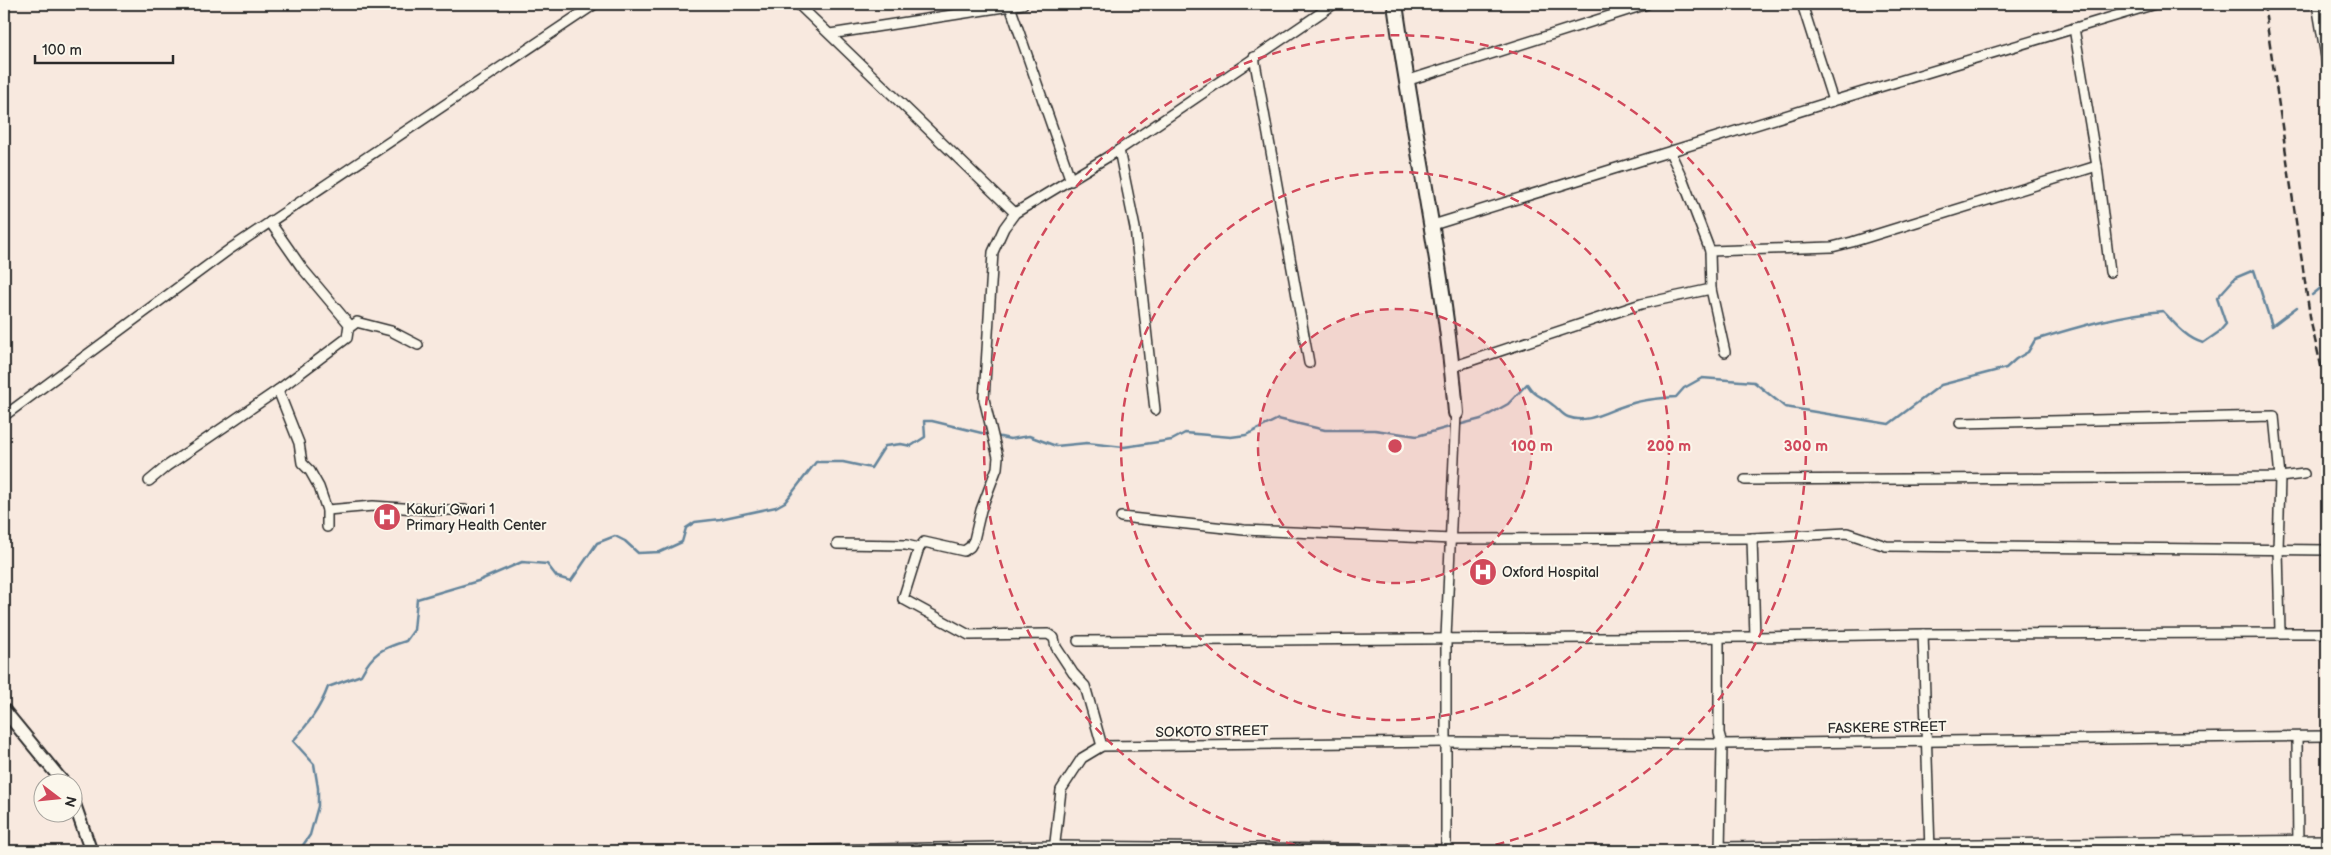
<svg xmlns="http://www.w3.org/2000/svg" width="2331" height="855" font-family="'Balsamiq Sans',sans-serif">
<style>
.lines{fill:none;stroke-linecap:round;stroke-linejoin:round}
.stream{stroke:#63849b;stroke-width:2.5}
.minor-casing{stroke:#2b2b2b;stroke-width:12}
.tertiary-casing{stroke:#2b2b2b;stroke-width:15}
.secondary-casing{stroke:#2b2b2b;stroke-width:18}
.minor{stroke:#fbf7ec;stroke-width:9}
.tertiary{stroke:#fbf7ec;stroke-width:11}
.secondary{stroke:#fbf7ec;stroke-width:14}
.rail{stroke:#2b2b2b;stroke-width:2.5;stroke-dasharray:8 4;stroke-linecap:butt}
.ring{fill:none;stroke:#d1495b;stroke-width:2.5;stroke-dasharray:9 6}
.labels{text-anchor:middle;stroke-width:4;stroke-linejoin:round;paint-order:stroke}
.poi-label{font-size:14px;fill:#2b2b2b;stroke:#fbf7ec;text-anchor:start}
.street-label{font-size:14px;fill:#2b2b2b;stroke:#fbf7ec}
.centre{fill:#d1495b;stroke:#fbf7ec;stroke-width:2.5}
.ring-label{font-size:15px;text-anchor:middle;font-weight:bold;fill:#d1495b;stroke:#fbf7ec;stroke-width:4;stroke-linejoin:round;paint-order:stroke}
</style>
<rect width="100%" height="100%" fill="#f8e9df"/>
<filter id="ink" filterUnits="userSpaceOnUse"><feTurbulence type="fractalNoise" baseFrequency=".02" numOctaves="2"/><feDisplacementMap in="SourceGraphic" scale="10" xChannelSelector="R" yChannelSelector="G"/><feConvolveMatrix kernelMatrix="1 2 1 2 8 2 1 2 1" color-interpolation-filters="sRGB"/></filter>
<g filter="url(#ink)">
<g class="lines">
<g class="stream">
<polyline points="2312,295 2327,283"/>
<path d="M1458,425L1481,419L1508,404L1527,384C1535,397 1542,396 1553,405C1558,408 1562,415 1568,417C1589,425 1610,409 1630,404C1645,399 1660,398 1676,397L1684,388L1702,378L1754,382L1785,407L1889,424L1941,385L2006,368L2016,359L2028,352L2035,340C2077,327 2120,314 2163,311C2175,324 2186,338 2203,343L2219,332L2226,324L2217,298L2235,278L2254,270L2272,326L2297,307"/>
<polyline points="996,436 1010,439 1029,436 1056,446 1087,443 1124,447 1172,440 1185,433 1231,437 1246,435 1278,419 1325,430 1375,430 1417,436 1453,426"/>
<path d="M299,851L310,835L318,806V788L314,764L293,741C308,724 320,709 328,687L361,675C373,652 383,648 406,641L414,630L417,599L478,581L522,562L547,564L557,577L571,581L597,543L615,536L625,541L638,553L660,552L682,542L686,528L695,522L720,519L776,507L785,502L816,462H843L871,468L885,446L901,444L911,446L925,437L924,421H932L990,435"/>
</g>
<g class="minor-casing">
<g id="minor">
<polyline points="798,4 1015,213"/>
<polyline points="1802,4 1833,101"/>
<polyline points="2317,4 2327,63"/>
<polyline points="1010,6 1071,181"/>
<polyline points="2074,28 2097,166 2110,272"/>
<polyline points="830,34 1023,4"/>
<polyline points="1254,57 1309,363"/>
<polyline points="1406,81 1647,4"/>
<polyline points="1119,150 1135,228 1155,410"/>
<polyline points="1670,152 1683,180 1710,251 1711,289 1725,352"/>
<polyline points="1433,225 1833,101 2155,4"/>
<polyline points="1710,251 1832,247 1852,242 2097,166"/>
<polyline points="349,328 357,322 360,323 391,331 418,345"/>
<polyline points="1452,367 1641,304 1711,289"/>
<polyline points="278,390 299,443 302,463 310,471 319,487 327,510 327,527"/>
<polyline points="4,416 230,249 595,4"/>
<polyline points="1960,423 2274,416 2280,477 2278,550 2280,632"/>
<polyline points="1745,480 2280,477 2304,474"/>
<polyline points="149,481 167,466 278,390 347,338 349,324 302,268 270,222"/>
<polyline points="327,510 373,506 432,510 465,510"/>
<polyline points="1121,517 1244,530 1452,539 1752,538 1847,533 1886,546 2327,550"/>
<polyline points="1752,538 1755,637"/>
<polyline points="837,544 906,545 919,548 924,542 964,551 970,547 974,540 981,510 997,468 998,457 984,399 993,252 1004,228 1015,213 1119,150 1334,4"/>
<polyline points="919,548 903,599 969,635 1048,634 1054,638 1056,647 1073,673 1085,686 1102,746"/>
<polyline points="1923,634 1930,851"/>
<polyline points="1719,637 1719,733 1722,744 1720,851"/>
<polyline points="1078,641 1755,637 1923,634 2327,633"/>
<polyline points="2297,737 2298,851"/>
<polyline points="1720,847 2327,840"/>
<polyline points="759,851 1054,846 1446,850"/>
<polyline points="1054,851 1061,790 1082,758 1102,746 1446,742 1722,744 2327,736"/>
<polyline points="1446,851 1446,638 1456,413"/>
</g>
</g>
<g class="tertiary-casing">
<g id="tertiary">
<polyline points="4,710 63,782"/>
<polyline points="72,797 91,851"/>
</g>
</g>
<g class="secondary-casing">
<path id="secondary" d="M1395,4C1414,140 1445,275 1456,413"/>
</g>
<use href="#minor" class="minor"/>
<use href="#tertiary" class="tertiary"/>
<use href="#secondary" class="secondary"/>
<polyline class="rail" points="2264,4 2311,323 2327,391"/>
</g>
</g>
<circle cx="1395" cy="446" r="137" fill="#d1495b" fill-opacity=".12"/>
<g class="ring">
<circle cx="1395" cy="446" r="137"/>
<circle cx="1395" cy="446" r="274"/>
<path d="M1324 851A411 411 0 1 1 1466 851"/>
</g>
<defs>
<g id="hospital-disc" transform="scale(1.4375)"><circle r="9.5" fill="#d1495b" stroke="#fbf7ec"/><path d="M-5-5h3v3.5h4V-5h3V5h-3V1.5h-4V5h-3Z" fill="#fff"/></g>
</defs>
<g fill-rule="evenodd">
<use href="#hospital-disc" x="387" y="517"/>
<use href="#hospital-disc" x="1483" y="572"/>
</g>
<g class="labels">
<g class="poi-label">
<text x="406" y="514">Kakuri Gwari 1<tspan x="406" dy="16">Primary Health Center</tspan></text>
<text x="1502" y="577">Oxford Hospital</text>
</g>
<g class="street-label">
<text transform="translate(1887 727) rotate(-1)" y="5">FASKERE STREET</text>
<text transform="translate(1212 731) rotate(-1)" y="5">SOKOTO STREET</text>
</g>
</g>
<circle cx="1395" cy="446" r="8" class="centre"/>
<g class="ring-label">
<text x="1532" y="451">100 m</text>
<text x="1669" y="451">200 m</text>
<text x="1806" y="451">300 m</text>
</g>
<rect width="2331" height="855" fill="none" stroke="#fbf7ec" stroke-width="20"/>
<rect x="10" y="10" width="2311" height="835" fill="none" stroke="#2b2b2b" stroke-width="2" filter="url(#ink)"/>
<g transform="translate(58 798) rotate(106)"><circle r="24" fill="#fbf7ec" stroke="#a8a59f"/>
<path d="M0-4L9 19L0 12L-9 19Z" fill="#d1495b"/>
<text y="-8" font-size="14" font-weight="bold" text-anchor="middle" fill="#2b2b2b">N</text>
</g>
<path d="M35 55v8h138v-8" fill="none" stroke="#2b2b2b" stroke-width="2.5"/>
<text x="42" y="55" font-size="15" fill="#2b2b2b" stroke="#fbf7ec" stroke-width="4" paint-order="stroke">100 m</text>
</svg>
